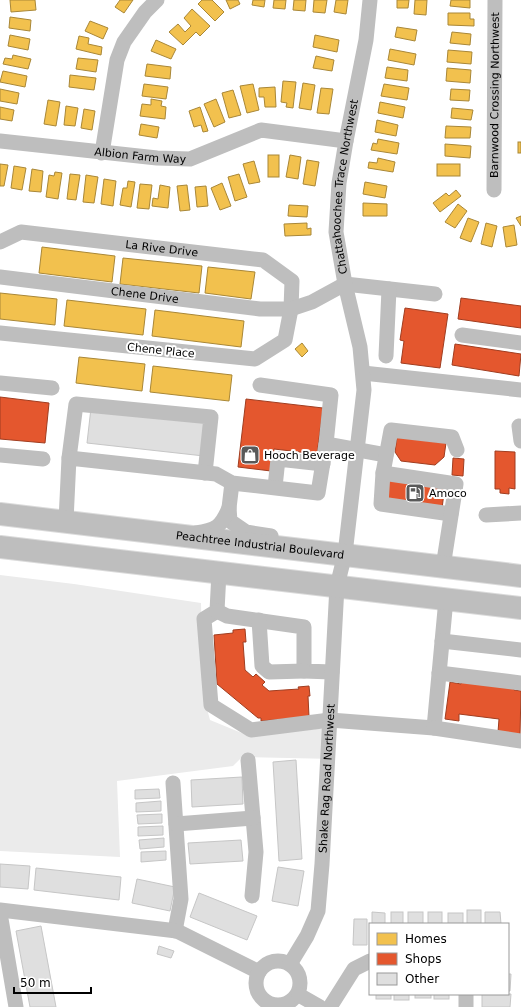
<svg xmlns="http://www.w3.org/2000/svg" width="521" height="1007" font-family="'DejaVu Sans',sans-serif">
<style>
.green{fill:#ebebeb}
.homes{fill:#f2c14e;stroke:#a98737}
.shops{fill:#e4572e;stroke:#a03d20}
.building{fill:#dfdfdf;stroke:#c6c6c6}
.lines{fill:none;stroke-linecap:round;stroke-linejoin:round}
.highway-casing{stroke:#dbdbdb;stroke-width:24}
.minor{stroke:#bebebe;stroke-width:15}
.highway{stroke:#bebebe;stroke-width:22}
.labels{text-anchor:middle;stroke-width:4;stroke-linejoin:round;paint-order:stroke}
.street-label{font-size:11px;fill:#000;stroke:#fff}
.poi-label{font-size:11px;fill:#000;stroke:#fff;text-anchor:start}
</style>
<rect width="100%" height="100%" fill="#fff"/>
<polygon class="green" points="0,575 74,584 201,603 203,694 210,720 249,736 335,727 334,759 242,757 233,766 117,781 120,857 0,851"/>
<g class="homes">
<polygon points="10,0 35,0 36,10 11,12"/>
<polygon points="120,0 133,0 124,13 115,7"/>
<polygon points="202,0 212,0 224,12 215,21 198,4"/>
<polygon points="226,0 238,0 240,4 230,9"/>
<polygon points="253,0 265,0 264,7 252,5"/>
<polygon points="274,0 286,0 285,9 273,8"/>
<polygon points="294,0 306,0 305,11 293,10"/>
<polygon points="314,0 327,0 325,13 313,12"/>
<polygon points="336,0 348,0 346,14 334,12"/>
<polygon points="397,0 409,0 408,8 397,8"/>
<polygon points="415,0 427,0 426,15 414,14"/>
<polygon points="451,0 470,0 470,8 450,6"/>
<polygon points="192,9 210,26 200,36 196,32 183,45 169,32 178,24 185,32 191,26 184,18"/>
<polygon points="448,13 470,13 470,19 474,19 474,26 448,25"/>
<polygon points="10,17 31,20 30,31 9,28"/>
<polygon points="90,21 108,28 103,39 85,31"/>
<polygon points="397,27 417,30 415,41 395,37"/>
<polygon points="452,32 471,34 470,45 450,43"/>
<polygon points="10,35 30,39 28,50 8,46"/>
<polygon points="315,35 339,40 337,52 313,47"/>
<polygon points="79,36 89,38 88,44 102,47 101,55 76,49"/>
<polygon points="156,40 176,49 171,59 151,51"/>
<polygon points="390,49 416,54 414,65 388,60"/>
<polygon points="448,50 472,52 471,64 447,62"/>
<polygon points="13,55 31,59 28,69 3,64 5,58 12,59"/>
<polygon points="316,56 334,60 332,71 313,68"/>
<polygon points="78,58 98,60 96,72 76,69"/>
<polygon points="147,64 171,67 170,79 145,76"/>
<polygon points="387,67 408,70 407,81 385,78"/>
<polygon points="447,68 471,70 470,83 446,81"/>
<polygon points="3,71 27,76 25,87 0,82"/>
<polygon points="70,75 96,78 94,90 69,87"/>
<polygon points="283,81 296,82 293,108 286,107 287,103 281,102"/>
<polygon points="303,83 315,85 311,110 299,108"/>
<polygon points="144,84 168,87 166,99 142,96"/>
<polygon points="253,84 259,110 247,113 240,86"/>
<polygon points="384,84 409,88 407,100 381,96"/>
<polygon points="275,87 276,107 265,107 264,97 259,97 259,88"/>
<polygon points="321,88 333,89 329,114 317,113"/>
<polygon points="0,89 19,93 17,104 0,101"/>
<polygon points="451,89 470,90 469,101 450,100"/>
<polygon points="233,90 241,115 229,118 222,93"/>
<polygon points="151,99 162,101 161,106 166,107 165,119 140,116 142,104 151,105"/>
<polygon points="216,99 225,122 214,127 204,104"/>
<polygon points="48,100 60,102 56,126 44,124"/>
<polygon points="380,102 405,107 403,118 378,113"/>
<polygon points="66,106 78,108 75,126 64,125"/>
<polygon points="0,107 14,110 12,121 0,119"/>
<polygon points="200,107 208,131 203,132 201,125 194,127 189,111"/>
<polygon points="452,108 473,110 471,120 451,118"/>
<polygon points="84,109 95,111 92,130 81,128"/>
<polygon points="377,120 398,125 396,136 375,132"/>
<polygon points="141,124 159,127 157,138 139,135"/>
<polygon points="446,126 471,127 470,138 445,138"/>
<polygon points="378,139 399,143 397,154 371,150 373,143 377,144"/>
<rect x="518" y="142" width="3" height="11"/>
<polygon points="445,144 471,146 470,158 445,156"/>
<rect x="268" y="155" width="11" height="22"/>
<polygon points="290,155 301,157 298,179 286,177"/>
<polygon points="378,158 395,162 393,172 368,168 369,162 377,163"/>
<polygon points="307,160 319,162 315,186 303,184"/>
<polygon points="254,161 260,182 249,184 243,164"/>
<polygon points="0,164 8,165 4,186 0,186"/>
<rect x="437" y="164" width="23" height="12"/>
<polygon points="14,166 26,168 22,190 11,188"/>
<polygon points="32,169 43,171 41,192 29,191"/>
<polygon points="55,172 62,173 58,199 46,197 49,175 54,176"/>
<polygon points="70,174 80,175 76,200 67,199"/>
<polygon points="239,174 247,197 235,201 228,177"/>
<polygon points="86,175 98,177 94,203 83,202"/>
<polygon points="104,179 116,181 113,206 101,204"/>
<polygon points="128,181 135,182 131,207 120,205 123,188 127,188"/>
<polygon points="365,182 387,186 385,198 363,194"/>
<polygon points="222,183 231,206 220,210 211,188"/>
<polygon points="140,184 152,185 149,209 137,208"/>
<polygon points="160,185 170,187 168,208 152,206 153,198 158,199"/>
<polygon points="187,185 190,210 180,211 177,186"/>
<polygon points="206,186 208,206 197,207 195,187"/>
<polygon points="456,190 461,196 440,212 433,203 446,193 449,196"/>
<polygon points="363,203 387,204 387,216 363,216"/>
<polygon points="458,204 467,211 455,228 445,222"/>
<polygon points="289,205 308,206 307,217 288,216"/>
<polygon points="521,216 521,226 516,218"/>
<polygon points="468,218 479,222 471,242 460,238"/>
<polygon points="307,223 307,229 311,228 311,235 285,236 284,224"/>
<polygon points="486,223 497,226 492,247 481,244"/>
<polygon points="514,225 517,245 506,247 503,227"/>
<polygon points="42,247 115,256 112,282 39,273"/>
<polygon points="123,258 202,266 199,293 120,284"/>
<polygon points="208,267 255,272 251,299 205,293"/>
<polygon points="0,293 57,299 55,325 0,319"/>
<polygon points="67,300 146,309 143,335 64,326"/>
<polygon points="155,310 244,321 241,347 152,336"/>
<polygon points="302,343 308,351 302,357 295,349"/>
<polygon points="79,357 145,364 142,391 76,383"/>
<polygon points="153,366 232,375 229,401 150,392"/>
</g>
<g class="shops">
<polygon points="461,298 521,306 521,328 458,319"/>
<polygon points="405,308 448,314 440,368 401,363 404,341 400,340"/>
<polygon points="455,344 521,354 519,376 452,365"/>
<polygon points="0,397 49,403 45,443 0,439"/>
<polygon points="246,399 323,408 317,454 274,449 271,471 238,467"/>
<polygon points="397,437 446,443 444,457 435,465 401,461 395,452"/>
<polygon points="495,451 515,452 515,489 509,488 509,494 500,493 500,489 495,489"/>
<polygon points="453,458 464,459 463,476 452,475"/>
<polygon points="388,477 445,484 442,509 385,502"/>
<polygon points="245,629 246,642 243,642 245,670 253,677 256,674 265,682 262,685 269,691 299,689 298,687 309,686 310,696 308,696 309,717 261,721 261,718 258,718 217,684 214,635 233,633 233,630"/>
<polygon points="461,680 514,686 514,690 521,691 520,735 498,732 499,719 459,714 459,721 445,719 450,682 461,684"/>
</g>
<g class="building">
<polygon points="91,408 207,420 204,456 87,443"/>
<polygon points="296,760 302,859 279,861 273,762"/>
<polygon points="242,777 243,804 192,807 191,780"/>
<polygon points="159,789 160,798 135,799 135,790"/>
<polygon points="161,801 161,811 136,812 136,803"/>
<polygon points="162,814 162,823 138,824 137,815"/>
<polygon points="163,826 163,835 138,836 138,827"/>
<polygon points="164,838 164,847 140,849 139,840"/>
<polygon points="241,840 243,861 190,864 188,843"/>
<polygon points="166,851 166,860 141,862 141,852"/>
<polygon points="0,864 30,866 28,889 0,887"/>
<polygon points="278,867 304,871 298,906 272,901"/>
<polygon points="36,868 121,877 119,900 34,890"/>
<polygon points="137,879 175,887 170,911 132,903"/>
<polygon points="199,893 257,916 247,940 190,917"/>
<rect x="467" y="910" width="14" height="14"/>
<polygon points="372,912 385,913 385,924 372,924"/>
<rect x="391" y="912" width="12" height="12"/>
<rect x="408" y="912" width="15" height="12"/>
<rect x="428" y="912" width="14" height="12"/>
<polygon points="485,912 500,912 501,924 485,924"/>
<rect x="448" y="913" width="15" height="11"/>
<polygon points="354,919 367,919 367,945 353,945"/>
<polygon points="41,926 56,1007 30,1007 16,931"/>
<polygon points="159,946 174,951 171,958 157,954"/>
<polygon points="508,974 511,974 510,991 508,991"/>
<rect x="376" y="994" width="15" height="5"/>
<rect x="394" y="994" width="15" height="6"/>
<rect x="415" y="994" width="16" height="4"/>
<rect x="434" y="994" width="15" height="5"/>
<polygon points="482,994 511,994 510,1007 482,1007"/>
</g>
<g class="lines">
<g class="highway-casing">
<g id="highway">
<path id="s6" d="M0,514L521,576"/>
<polyline points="0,547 521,608"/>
</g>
</g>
<g class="minor">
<path id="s1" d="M0,141L157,158L190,159L261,130L346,141"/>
<polyline points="102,153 117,60 124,42 145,12 157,0"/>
<path id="s2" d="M494,190L495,0"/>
<path id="s3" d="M0,242L21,232L263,260L292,281L291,309L285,340L255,359L0,333"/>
<path id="s4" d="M0,277L260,309H291L312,302L345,284L435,294"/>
<polyline points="462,335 521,343"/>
<polyline points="386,356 389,289"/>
<polyline points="363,373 521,390"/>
<polyline points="0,383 52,388"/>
<polyline points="260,385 331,395 326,444"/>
<polyline points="519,426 521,441"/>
<polyline points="0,455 43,459"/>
<polyline points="69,458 76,404 211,417 205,473"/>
<polyline points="383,473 381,504 451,514"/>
<polyline points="232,483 229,508 230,521 246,532 271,536"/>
<polyline points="275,487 278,459 323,464"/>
<polyline points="486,515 521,513"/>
<polyline points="66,521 69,458 216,474 232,483 318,493 326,444 386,455"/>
<path d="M196,533C216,530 221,527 229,508"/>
<polyline points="443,567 456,484 383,473 391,430 452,437 457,450"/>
<polyline points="219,572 217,611 204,619 211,705 251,730 330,720 434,728 446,599"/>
<polyline points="217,611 227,616 304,627 304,671 332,672"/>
<polyline points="259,620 262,666 269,672 304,671"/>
<polyline points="442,641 521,650"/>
<polyline points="439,673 521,683"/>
<polyline points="434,728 521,741"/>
<polyline points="248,760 256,852 252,896"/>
<polyline points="173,783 181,899 175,931"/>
<polyline points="176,824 253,818"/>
<polyline points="0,910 177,931 259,972"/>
<polyline points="0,913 16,1007"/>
<circle cx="278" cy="983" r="22"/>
<path id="s5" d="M290,964L307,936L318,911L322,864L337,586L345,554L364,390L360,347L345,284L336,232L339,183L346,141L366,40L370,0"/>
<polyline points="299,995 320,1007"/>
<polyline points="330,1007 354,969 370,961"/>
<polyline points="466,1007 466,994"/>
</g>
<use href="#highway" class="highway"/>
</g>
<defs>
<g id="shop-square" transform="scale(1)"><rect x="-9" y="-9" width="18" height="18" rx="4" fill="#595959" stroke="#fff"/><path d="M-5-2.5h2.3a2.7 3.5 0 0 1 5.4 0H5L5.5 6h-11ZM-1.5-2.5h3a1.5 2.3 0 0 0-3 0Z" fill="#fff"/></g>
<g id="fuel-square" transform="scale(1)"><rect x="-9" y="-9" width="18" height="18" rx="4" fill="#595959" stroke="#fff"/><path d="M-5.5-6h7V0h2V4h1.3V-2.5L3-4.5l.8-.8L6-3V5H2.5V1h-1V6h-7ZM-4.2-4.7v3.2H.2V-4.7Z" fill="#fff"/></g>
</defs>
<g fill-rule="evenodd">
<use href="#shop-square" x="250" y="455"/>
<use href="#fuel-square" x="415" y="493"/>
</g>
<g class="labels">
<g class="street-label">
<text dy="4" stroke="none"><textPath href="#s2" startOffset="95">Barnwood Crossing Northwest</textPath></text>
<text dy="4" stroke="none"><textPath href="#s1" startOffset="141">Albion Farm Way</textPath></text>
<text dy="4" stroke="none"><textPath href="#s5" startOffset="790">Chattahoochee Trace Northwest</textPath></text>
<text dy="4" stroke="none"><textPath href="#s3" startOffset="165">La Rive Drive</textPath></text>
<text dy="4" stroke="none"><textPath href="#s4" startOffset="146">Chene Drive</textPath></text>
<text transform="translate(161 350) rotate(6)" y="4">Chene Place</text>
<text dy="4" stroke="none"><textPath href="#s6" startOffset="262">Peachtree Industrial Boulevard</textPath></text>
<text dy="4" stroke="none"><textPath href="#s5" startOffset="193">Shake Rag Road Northwest</textPath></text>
</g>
<g class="poi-label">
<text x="264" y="459">Hooch Beverage</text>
<text x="429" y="497">Amoco</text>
</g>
</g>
<rect x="369" y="923" width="140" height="72" fill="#ffffff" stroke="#999999"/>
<rect x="377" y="933" width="20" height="12" fill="#f2c14e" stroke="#999999"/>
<text x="405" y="943" font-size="12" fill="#000000">Homes</text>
<rect x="377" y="953" width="20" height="12" fill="#e4572e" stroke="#999999"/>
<text x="405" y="963" font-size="12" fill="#000000">Shops</text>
<rect x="377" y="973" width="20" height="12" fill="#dfdfdf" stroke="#999999"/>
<text x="405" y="983" font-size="12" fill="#000000">Other</text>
<path d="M14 987v6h77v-6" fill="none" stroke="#000000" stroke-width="2"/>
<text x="20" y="987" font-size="12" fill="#000000" stroke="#ffffff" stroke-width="3" paint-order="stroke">50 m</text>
</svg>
